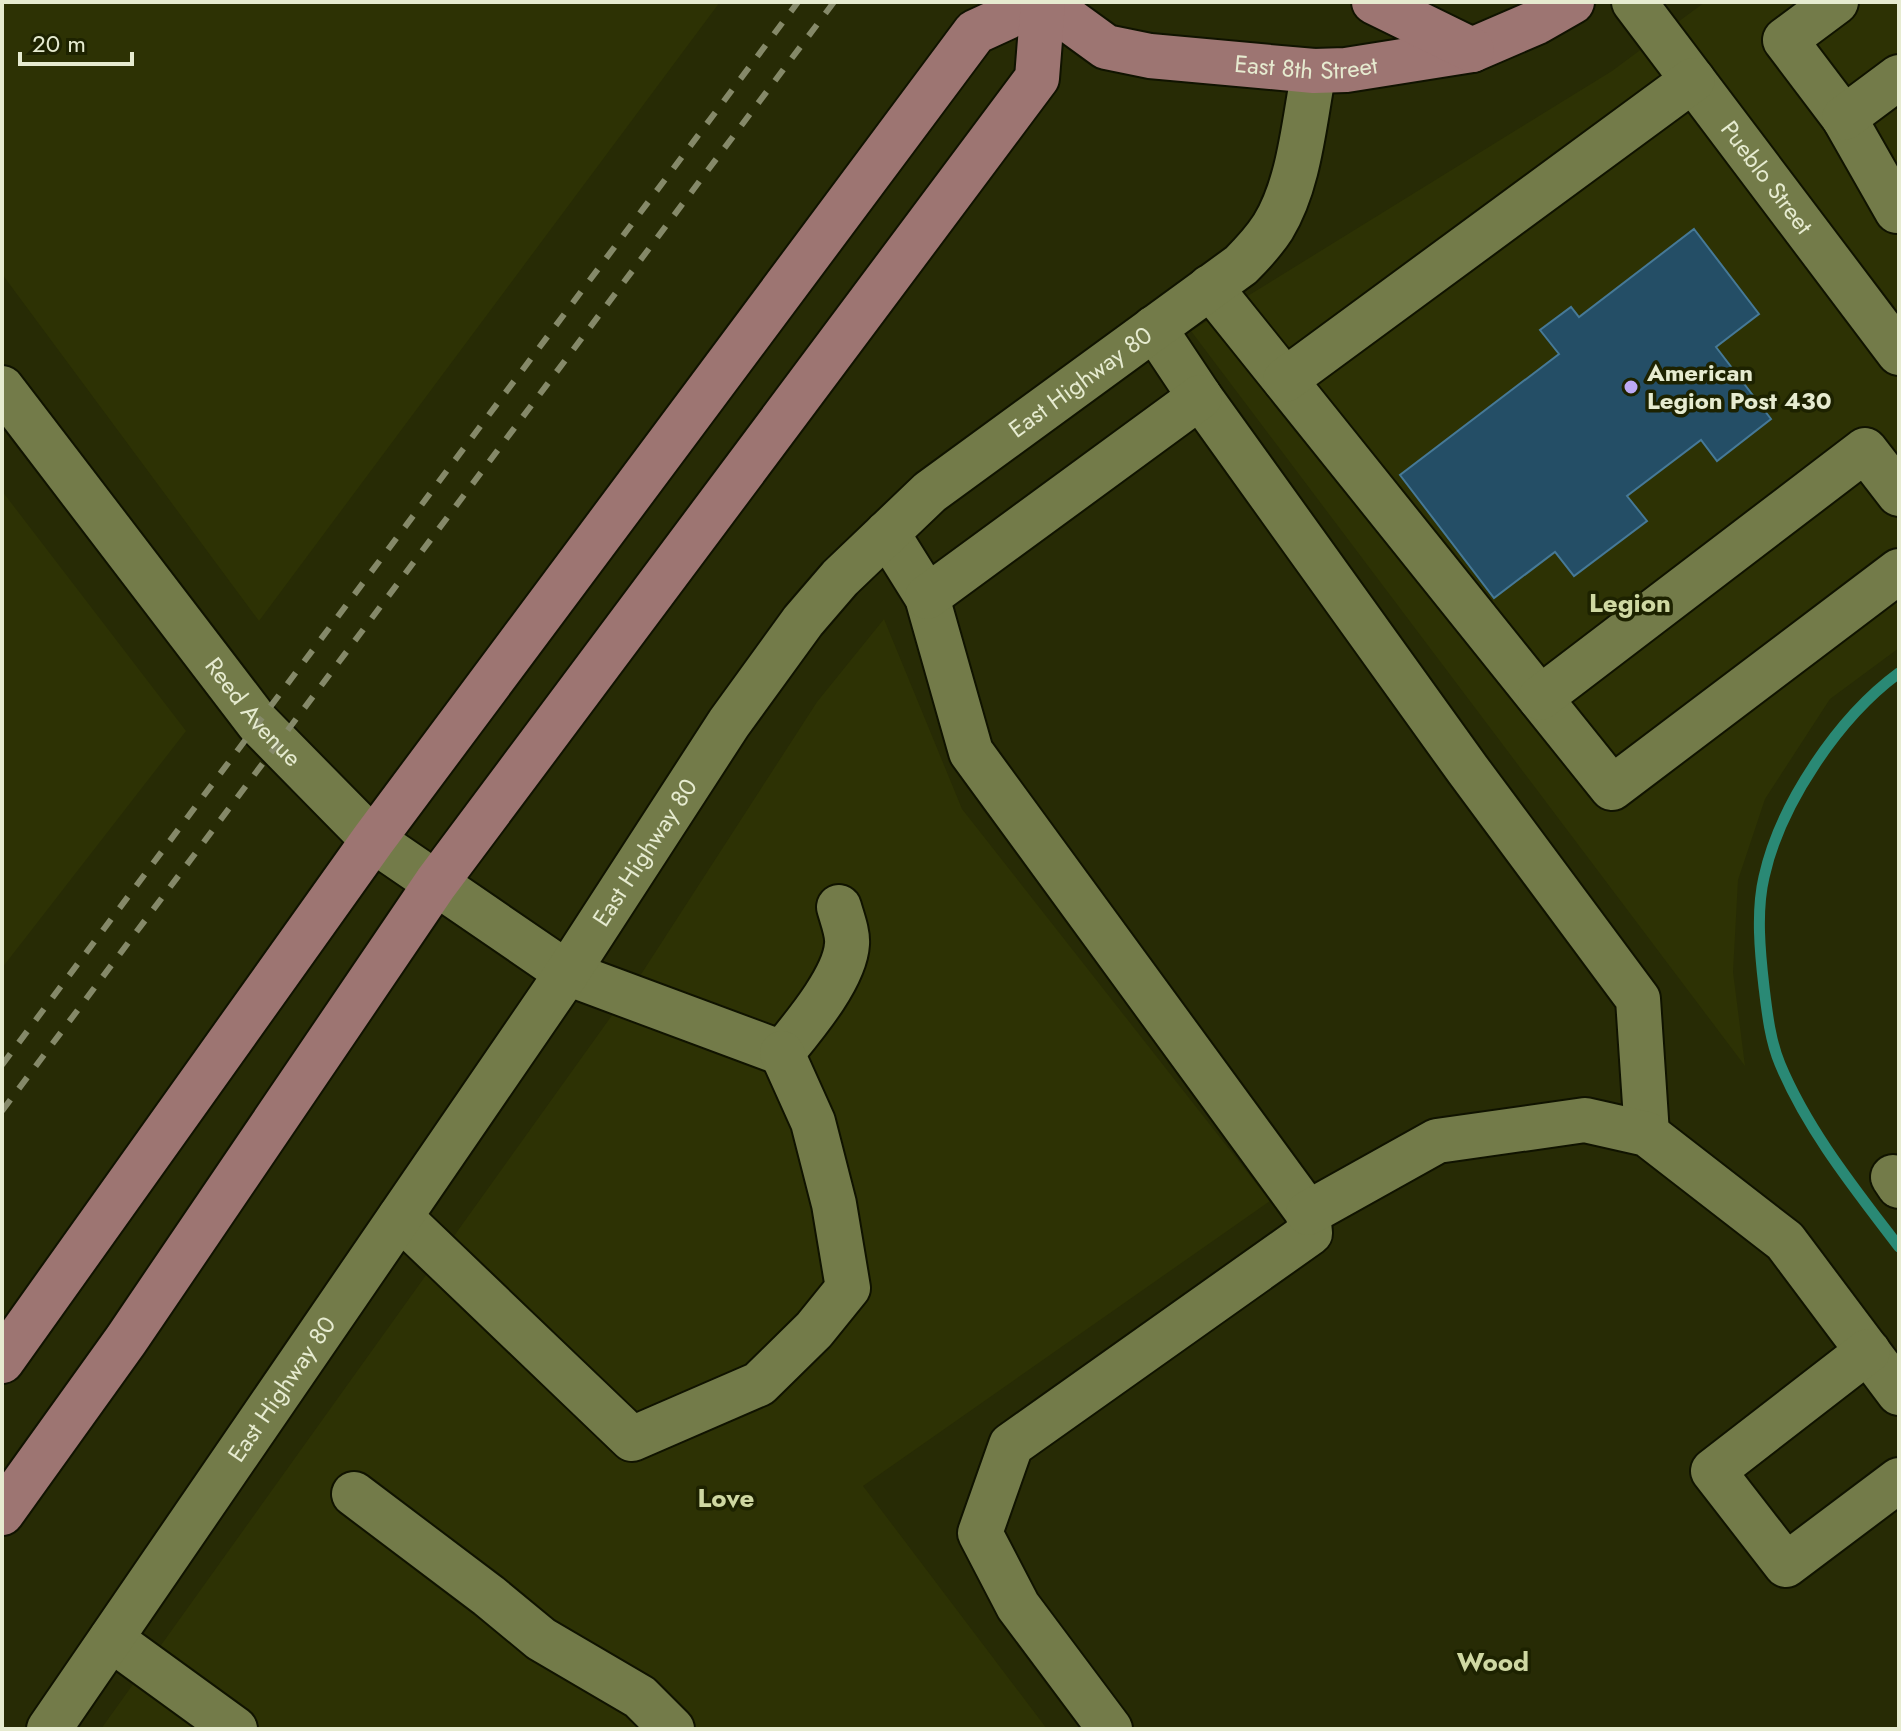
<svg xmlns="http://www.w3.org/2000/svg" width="1901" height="1731" font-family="Jost,sans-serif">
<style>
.built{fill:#2d3204}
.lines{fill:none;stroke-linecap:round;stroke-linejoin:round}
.stream{stroke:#2a8975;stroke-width:11}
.building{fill:#244e66;stroke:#467997;stroke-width:2}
.minor-casing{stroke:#101300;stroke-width:48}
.major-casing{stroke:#101300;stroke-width:48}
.minor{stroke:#737b49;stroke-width:44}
.major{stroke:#9d7572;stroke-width:44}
.rail{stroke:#858969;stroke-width:6;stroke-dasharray:14 14;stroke-linecap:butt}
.poi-dot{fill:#bda9f5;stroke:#1d2200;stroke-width:3}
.labels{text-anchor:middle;stroke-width:7;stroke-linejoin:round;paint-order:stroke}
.street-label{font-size:24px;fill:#e6ebd0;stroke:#1d2200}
.poi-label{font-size:24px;font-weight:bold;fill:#e6ebd0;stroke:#1d2200;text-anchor:start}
.neighbourhood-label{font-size:26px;font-weight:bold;fill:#cfd8a2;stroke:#1d2200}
</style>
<rect width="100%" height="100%" fill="#272b05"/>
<g class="built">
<polygon points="2,2 720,2 259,621 2,274"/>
<polygon points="1705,2 1899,2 1899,648 1830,699 1765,799 1738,880 1733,972 1745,1066 1191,331 1612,71"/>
<polygon points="2,491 186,731 2,968"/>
<polygon points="884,619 962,809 1270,1201 863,1486 1047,1729 101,1729 638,979 817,702"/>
</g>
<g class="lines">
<path class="stream" d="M1899,673C1839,717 1780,804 1764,877C1756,911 1760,953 1764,987C1767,1012 1770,1040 1780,1064C1808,1131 1855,1189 1899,1247"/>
</g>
<polygon class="building" points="1694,229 1759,314 1716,347 1771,419 1717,461 1701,440 1627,496 1647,521 1574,576 1555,552 1494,598 1400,475 1559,354 1540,330 1571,307 1579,317"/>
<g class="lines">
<g class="minor-casing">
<g id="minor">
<path id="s1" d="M1634,2L1899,353"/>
<polyline points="1836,2 1785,40 1844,118 1897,211 1899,210"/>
<polyline points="1844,118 1899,77"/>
<polyline points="1210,287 1612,788 1899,571"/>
<polyline points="1154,328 1200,397 1468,770 1638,999 1647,1134"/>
<polyline points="1285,380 1693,80"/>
<path id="s2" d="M2,388L258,723L373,840L567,973L782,1053C803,1027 845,978 847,944C848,933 842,918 839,907"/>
<polyline points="887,533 927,597 971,752 1308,1213 1310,1233 1011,1445 980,1533 1018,1606 1110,1729"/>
<polyline points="927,597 1200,397"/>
<polyline points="1540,698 1865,450 1899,494"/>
<polyline points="1893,1177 1899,1186"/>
<polyline points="1308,1213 1437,1141 1585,1120 1647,1134 1785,1241 1899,1393"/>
<polyline points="400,1217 632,1439 759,1384 814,1330 848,1288 834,1204 813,1122 782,1053"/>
<polyline points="1868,1351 1713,1471 1786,1565 1899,1480"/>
<polyline points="354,1494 489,1596 541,1639 640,1697 672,1729"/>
<polyline points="111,1639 235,1729"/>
<path id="s3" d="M49,1729L567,973L729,723L803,621L840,578L930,492L1241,265C1253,253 1264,241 1273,227C1300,183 1304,121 1314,71"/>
</g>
</g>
<g class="major-casing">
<g id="major">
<path id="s4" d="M1044,2L1106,47L1150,56L1314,71L1346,70L1472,50L1537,22L1572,2"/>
<polyline points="1374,2 1472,50"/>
<polyline points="2,1361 373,840 975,32 1040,2"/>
<polyline points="2,1513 126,1340 436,883 1037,78 1043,2"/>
</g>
</g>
<use href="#minor" class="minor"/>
<use href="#major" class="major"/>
<g class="rail">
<polyline points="2,1065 798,2"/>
<polyline points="2,1111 834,2"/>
</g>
</g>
<circle class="poi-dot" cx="1631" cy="387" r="8"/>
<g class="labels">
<g class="street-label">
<text dy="8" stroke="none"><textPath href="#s4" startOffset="278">East 8th Street</textPath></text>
<text dy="8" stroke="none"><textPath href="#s1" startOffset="220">Pueblo Street</textPath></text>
<text dy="8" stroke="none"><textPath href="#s3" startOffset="1708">East Highway 80</textPath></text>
<text dy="8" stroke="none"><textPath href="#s2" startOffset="410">Reed Avenue</textPath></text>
<text dy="8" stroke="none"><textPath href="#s3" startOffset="1060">East Highway 80</textPath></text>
<text dy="8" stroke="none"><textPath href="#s3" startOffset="412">East Highway 80</textPath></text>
</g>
<g class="poi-label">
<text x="1647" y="381">American<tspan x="1647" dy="28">Legion Post 430</tspan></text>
</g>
<g class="neighbourhood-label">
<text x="1630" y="612">Legion</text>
<text x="726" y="1507">Love</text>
<text x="1493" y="1671">Wood</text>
</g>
</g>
<rect width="1901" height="1731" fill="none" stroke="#e6ebd0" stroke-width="8"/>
<path d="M20 52v12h112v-12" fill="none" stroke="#e6ebd0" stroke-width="4"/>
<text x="32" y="52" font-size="24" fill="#e6ebd0" stroke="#1d2200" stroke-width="6" paint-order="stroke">20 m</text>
</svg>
